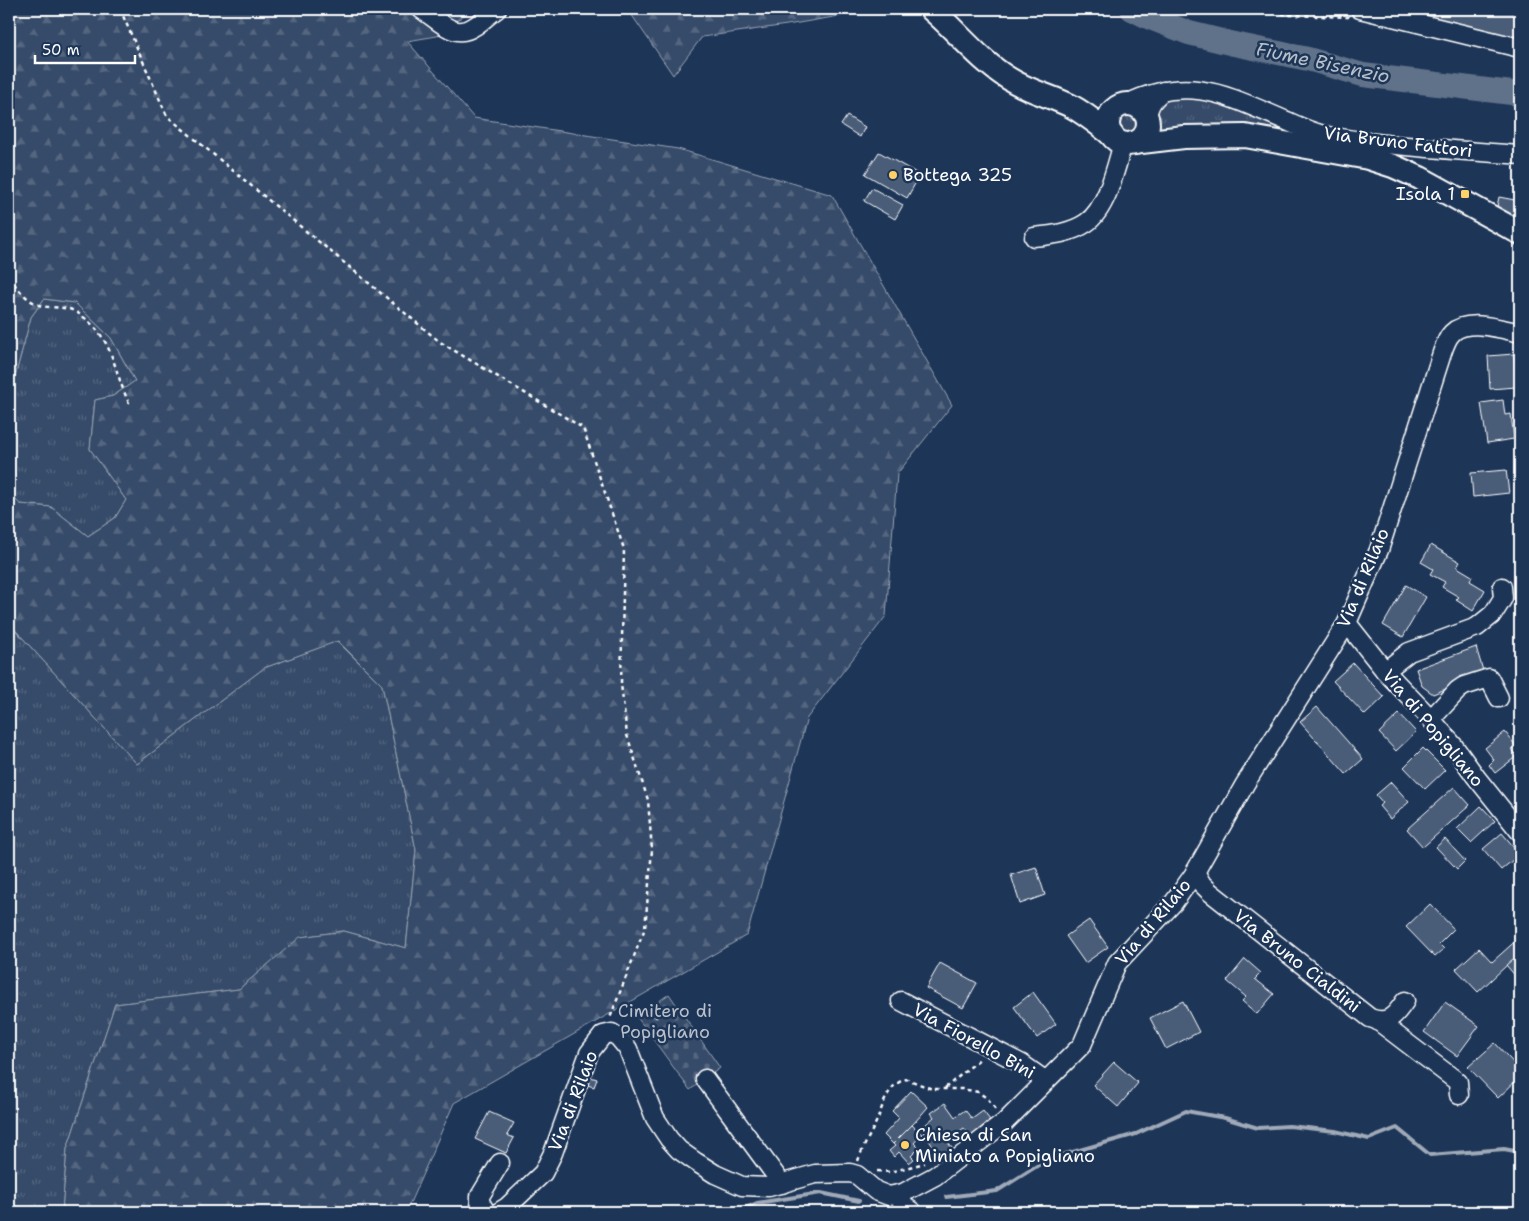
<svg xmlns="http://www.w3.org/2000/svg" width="1529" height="1221" font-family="'Shantell Sans',sans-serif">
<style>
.grass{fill:url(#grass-tufts);stroke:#9aa5b4}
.forest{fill:url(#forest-firs);stroke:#9aa5b4}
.cemetery{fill:url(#cemetery-stones);stroke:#9aa5b4}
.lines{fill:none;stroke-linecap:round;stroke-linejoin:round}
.stream{stroke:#a0aab8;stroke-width:4}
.river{stroke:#617289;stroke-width:24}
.building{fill:#4a5d79;stroke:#fff}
.minor-casing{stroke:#fff;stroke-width:21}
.major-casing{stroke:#fff;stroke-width:26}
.path{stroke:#fff;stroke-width:2.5;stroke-dasharray:4 4;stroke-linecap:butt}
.minor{stroke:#1d3557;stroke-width:18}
.major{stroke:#1d3557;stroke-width:22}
.poi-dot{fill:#ffd166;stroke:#1d3557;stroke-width:2}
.labels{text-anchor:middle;stroke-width:5;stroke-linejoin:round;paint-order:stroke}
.street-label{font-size:18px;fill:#fff;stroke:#1d3557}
.poi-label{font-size:18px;fill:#fff;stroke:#1d3557;text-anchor:start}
.park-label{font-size:18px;fill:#b9c0ca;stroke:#1d3557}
.water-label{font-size:19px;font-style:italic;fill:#b8c0ca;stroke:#1d3557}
</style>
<defs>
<pattern id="grass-tufts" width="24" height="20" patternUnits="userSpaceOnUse" patternTransform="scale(1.25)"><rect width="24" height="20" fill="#364b69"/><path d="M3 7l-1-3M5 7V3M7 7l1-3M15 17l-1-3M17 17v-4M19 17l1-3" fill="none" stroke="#546680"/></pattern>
<pattern id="forest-firs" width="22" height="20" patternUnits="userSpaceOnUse" patternTransform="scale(1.25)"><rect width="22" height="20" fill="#364b69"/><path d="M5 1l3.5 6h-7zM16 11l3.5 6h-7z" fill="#546680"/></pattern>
<pattern id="cemetery-stones" width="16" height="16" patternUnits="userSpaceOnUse" patternTransform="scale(1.25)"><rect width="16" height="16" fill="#364b69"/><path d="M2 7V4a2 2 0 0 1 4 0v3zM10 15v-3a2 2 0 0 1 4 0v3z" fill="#546680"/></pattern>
</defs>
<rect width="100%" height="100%" fill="#1d3557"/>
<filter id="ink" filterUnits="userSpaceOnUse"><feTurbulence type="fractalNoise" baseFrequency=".02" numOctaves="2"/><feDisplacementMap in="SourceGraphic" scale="10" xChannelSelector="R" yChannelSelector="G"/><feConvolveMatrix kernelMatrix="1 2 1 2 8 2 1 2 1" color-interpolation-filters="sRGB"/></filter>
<g filter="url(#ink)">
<g class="grass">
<polygon points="1183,91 1331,139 1164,131 1157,128 1149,121 1151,106"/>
<path d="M1128,105C1142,108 1148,117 1145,132L1123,142L1110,123C1113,112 1117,108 1128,105Z"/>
<polygon points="44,299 75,303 111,338 135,381 113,396 95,400 90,449 126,500 115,518 88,536 51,507 20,504 9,493 9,399 31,317"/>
<polygon points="9,623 137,764 264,668 337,641 382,685 416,850 406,948 344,931 301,937 239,989 115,1004 67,1149 62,1212 9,1212"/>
</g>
<g class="forest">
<polygon points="9,9 472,9 437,36 407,41 474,118 678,149 832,195 952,405 897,474 886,616 807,718 747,935 454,1103 406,1212 62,1212 67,1149 115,1004 239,989 300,937 344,931 406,948 416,850 382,685 338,641 264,668 137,764 9,623 9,493 20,504 51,507 88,536 115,518 126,500 90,449 95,400 113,396 135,381 111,338 75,303 44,299 31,317 9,399"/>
<polygon points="629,9 907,9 904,14 851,14 787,25 702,37 673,75 631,14"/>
</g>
<polygon class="cemetery" points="669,994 720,1068 690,1090 637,1017"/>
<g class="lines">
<g class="stream">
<polyline points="946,1197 997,1191 1048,1159 1136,1134 1186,1111 1225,1118 1258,1128 1289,1126 1335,1131 1369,1139 1397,1128 1430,1155 1504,1149 1520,1152"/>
<polyline points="736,1212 757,1203 821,1193 859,1201"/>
</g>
<polyline class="river" points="1132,9 1148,17 1189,33 1234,44 1308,59 1363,75 1520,94"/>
</g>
<g class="building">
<polygon points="1394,9 1520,9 1520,39"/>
<polygon points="847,116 865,127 860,137 841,125"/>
<polygon points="879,152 920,175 907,198 865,174"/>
<polygon points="872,188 903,205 895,219 864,201"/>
<polygon points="1499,197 1520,201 1520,230 1496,211"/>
<polygon points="1514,354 1516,387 1490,389 1488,356"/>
<polygon points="1503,400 1505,415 1511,414 1514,439 1487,443 1481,403"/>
<polygon points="1506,470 1509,493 1473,497 1471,473"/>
<polygon points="1431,545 1460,562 1457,567 1472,576 1470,581 1485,590 1473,611 1456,600 1459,597 1442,587 1445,582 1430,574 1433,569 1421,562"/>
<polygon points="1406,585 1426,597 1403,637 1383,625"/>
<polygon points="1476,647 1484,674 1433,694 1422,686 1416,669"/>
<polygon points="1353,663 1384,697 1365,715 1333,681"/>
<polygon points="1317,707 1363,759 1346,774 1300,722"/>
<polygon points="1399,714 1416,732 1396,751 1379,733"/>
<polygon points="1505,732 1516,746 1512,749 1517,756 1495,773 1489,765 1494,760 1485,748"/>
<polygon points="1423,748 1445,770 1425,789 1404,767"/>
<polygon points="1391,782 1409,802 1390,819 1379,806 1383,803 1376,795"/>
<polygon points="1454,787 1470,805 1423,847 1407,829"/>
<polygon points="1481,806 1495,821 1471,843 1457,829"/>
<polygon points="1502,833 1520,854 1501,870 1483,849"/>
<polygon points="1445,839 1465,861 1457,869 1436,847"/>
<polygon points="1036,867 1045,895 1020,904 1011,875"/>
<polygon points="1430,904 1454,929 1439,944 1444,949 1435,957 1406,927"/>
<polygon points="1089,920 1108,947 1085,963 1066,936"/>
<polygon points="1520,937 1520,953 1478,992 1456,969 1479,948 1492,962"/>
<polygon points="1520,953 1520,977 1518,979 1506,965"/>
<polygon points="1245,959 1261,973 1255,979 1274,994 1257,1014 1242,1001 1246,997 1227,981"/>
<polygon points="940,963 977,983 963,1008 926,988"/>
<polygon points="1033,992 1056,1024 1037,1038 1014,1007"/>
<polygon points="1183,1001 1199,1032 1166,1049 1150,1018"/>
<polygon points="1445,1002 1479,1026 1457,1056 1424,1032"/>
<polygon points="657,1003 663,1013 656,1018 653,1012 646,1017 643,1013"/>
<polygon points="1495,1043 1520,1070 1520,1077 1498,1098 1468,1067"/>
<polygon points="1114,1062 1138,1083 1118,1107 1093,1085"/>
<polygon points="587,1076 597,1079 594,1087 584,1084"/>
<polygon points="911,1091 928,1107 915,1122 893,1144 884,1135 899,1118 892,1111"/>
<polygon points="945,1103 955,1117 965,1110 972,1119 983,1111 990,1120 971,1136 964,1128 946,1140 952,1148 941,1156 923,1133 928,1129 925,1125 934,1117 931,1113"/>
<polygon points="489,1112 514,1123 507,1135 514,1138 506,1153 475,1139"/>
<polygon points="912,1125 922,1134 914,1143 919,1148 911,1156 914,1159 909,1163 899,1152 894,1157 889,1151 895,1146 893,1144"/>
</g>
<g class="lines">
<g class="minor-casing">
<g id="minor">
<path d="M421,9C439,20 454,41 475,26C483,21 489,14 497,9"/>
<polyline points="1360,9 1520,48"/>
<path d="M1127,104C1190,73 1229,97 1287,121C1302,128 1318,135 1334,137C1396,147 1458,150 1520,155"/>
<path d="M1147,117C1149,104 1153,99 1163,91"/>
<path d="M1034,237C1052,235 1071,233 1086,223C1107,209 1116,167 1123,143"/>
<polyline points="1347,623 1385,671 1431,719 1453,745 1476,777 1520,832"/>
<polyline points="1385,671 1409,652 1477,627 1493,614 1503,598 1502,587"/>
<polyline points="1431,719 1458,690 1464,686 1489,678 1499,698"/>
<path d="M1195,872L1202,884L1210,892L1370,1018C1388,1025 1395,1016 1405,1001"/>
<polyline points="901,1001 1022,1064 1046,1081"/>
<polyline points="1378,1021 1458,1082 1459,1095"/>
<polyline points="705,1079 782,1184"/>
<polyline points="899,1194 903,1205 913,1212"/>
<polyline points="486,1212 480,1202 480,1196 500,1163"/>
<path d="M499,1212L507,1207L543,1173L553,1153L589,1053L603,1035L612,1033L619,1038L628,1049L655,1118L669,1139L679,1150L696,1162L715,1174L742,1186L769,1187L815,1174L850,1173L857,1175L876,1191L889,1196L903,1193L935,1176L1005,1122L1082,1045L1117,963L1174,902L1194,874L1245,784L1347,623L1379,550L1442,353C1444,347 1447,338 1452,333C1467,318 1502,329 1520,333"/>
</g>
</g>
<g class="major-casing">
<g id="major">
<path d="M931,9C957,31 979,60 1008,78C1028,91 1051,96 1071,106C1086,114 1099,125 1112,135"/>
<circle cx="1128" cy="124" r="20"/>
<polyline points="1133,143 1184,137 1245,136 1368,158 1393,166 1420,178 1520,233"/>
</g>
</g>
<g class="path">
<polyline points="120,9 167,116 440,342 583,428 624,549 621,684 627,735 648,800 652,850 645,928 610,1018"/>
<polyline points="1258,9 1290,15 1349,17"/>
<polyline points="1290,15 1292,9"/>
<path d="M9,277C19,291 32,307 50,307C60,308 68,307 76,312C116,337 112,371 131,407"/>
<polyline points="945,1088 981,1058"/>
<path d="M858,1161C863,1146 872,1132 878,1118C884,1102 889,1083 907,1079L932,1089H962L978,1092L988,1099L997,1111"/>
<polyline points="877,1171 890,1172 925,1163"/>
</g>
<use href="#minor" class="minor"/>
<use href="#major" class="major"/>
</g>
</g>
<g class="poi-dot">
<circle cx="893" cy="175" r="5"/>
<rect x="1460" y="189" width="10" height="10" rx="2.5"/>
<circle cx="905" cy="1145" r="5"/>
</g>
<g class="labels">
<g class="street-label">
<text transform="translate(1398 142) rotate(7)" y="6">Via Bruno Fattori</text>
<text transform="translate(1363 578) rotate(-67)" y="6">Via di Rilaio</text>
<text transform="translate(1433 728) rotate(50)" y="6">Via di Popigliano</text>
<text transform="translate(1153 922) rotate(-50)" y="6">Via di Rilaio</text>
<text transform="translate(1297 961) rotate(38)" y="6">Via Bruno Cialdini</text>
<text transform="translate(974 1041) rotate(29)" y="6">Via Fiorello Bini</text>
<text transform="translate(573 1101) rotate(-69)" y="6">Via di Rilaio</text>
</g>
<g class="poi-label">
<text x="903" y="181">Bottega 325</text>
<text x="1455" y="200" text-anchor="end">Isola 1</text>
<text x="915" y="1141">Chiesa di San<tspan x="915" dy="21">Miniato a Popigliano</tspan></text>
</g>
<g class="park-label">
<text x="665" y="1017">Cimitero di<tspan x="665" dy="21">Popigliano</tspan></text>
</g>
<g class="water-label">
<text transform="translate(1323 62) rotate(12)" y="7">Fiume Bisenzio</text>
</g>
</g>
<rect width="1529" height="1221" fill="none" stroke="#1d3557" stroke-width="30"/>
<rect x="15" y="15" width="1499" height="1191" fill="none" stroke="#fff" stroke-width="2" filter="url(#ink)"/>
<path d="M35 55v8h100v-8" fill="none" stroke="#ffffff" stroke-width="2.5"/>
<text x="42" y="55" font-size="15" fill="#ffffff" stroke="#1d3557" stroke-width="4" paint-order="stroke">50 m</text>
</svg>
